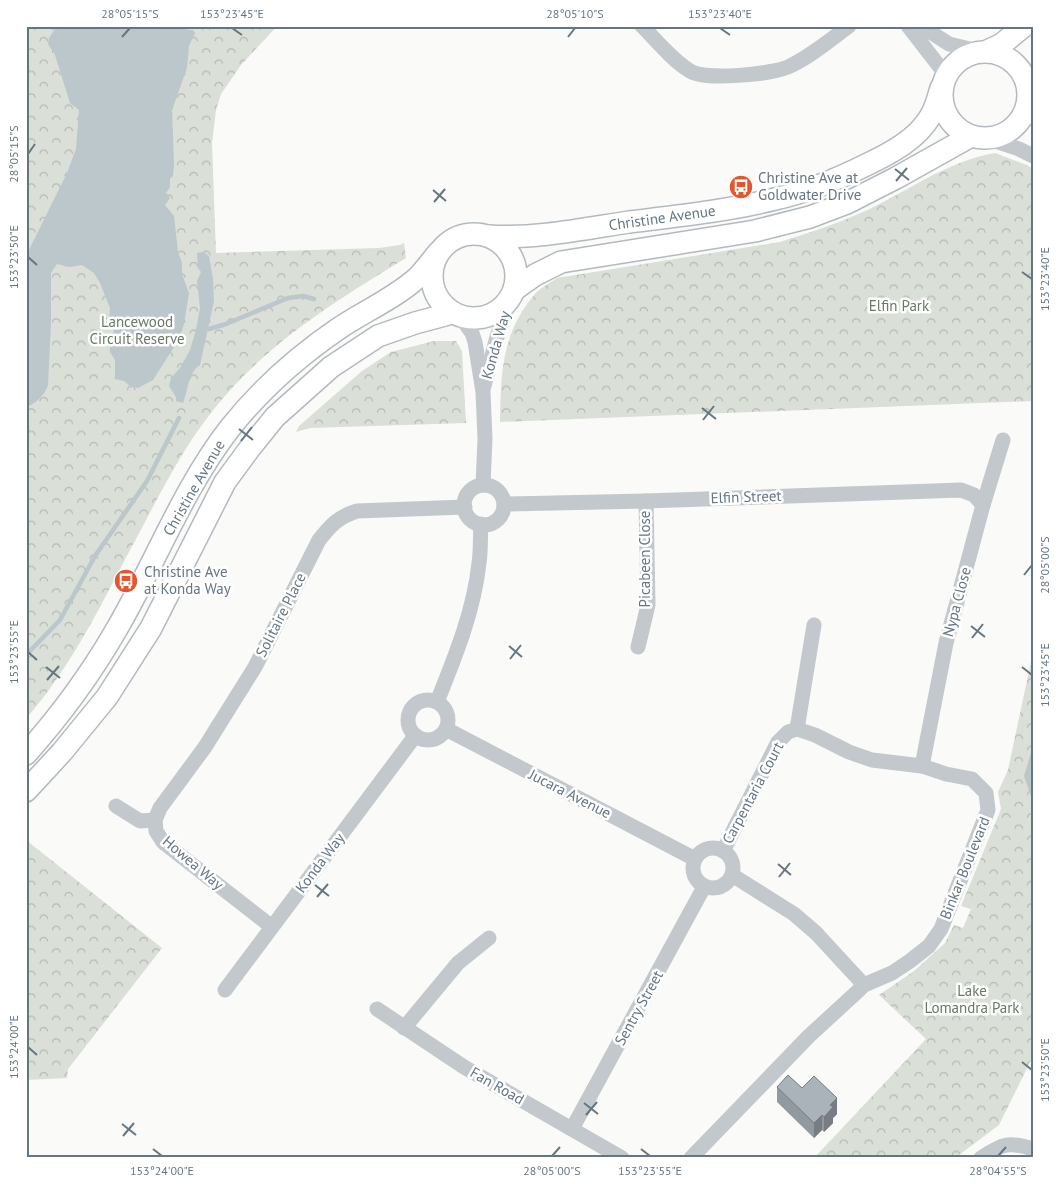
<svg xmlns="http://www.w3.org/2000/svg" width="1059" height="1184" font-family="'PT Sans',sans-serif">
<style>
.park{fill:url(#park-crowns)}
.water{fill:#bbc7cb}
.lines{fill:none;stroke-linecap:round;stroke-linejoin:round}
.stream{stroke:#bbc7cb;stroke-width:4.5}
.secondary-casing{stroke:#b3babf;stroke-width:24}
.minor{stroke:#c3c8cc;stroke-width:15}
.secondary{stroke:#fff;stroke-width:21}
.wall{fill:#929a9f}
.shaded-wall{fill:#777d82}
.building{fill:#aab3b9;stroke:#777d82}
.ticks{fill:none;stroke:#657683;stroke-width:2}
.labels{text-anchor:middle;stroke-width:5;stroke-linejoin:round;paint-order:stroke}
.poi-label{font-size:15px;fill:#657683;stroke:#fff;text-anchor:start}
.street-label{font-size:15px;fill:#657683;stroke:#fff}
.park-label{font-size:15px;fill:#687a64;stroke:#fff}
.neatline{fill:none;stroke:#657683;stroke-width:2}
.ticks-label{font-size:12px;text-anchor:middle;fill:#657683}
</style>
<defs>
<pattern id="park-crowns" width="20" height="18" patternUnits="userSpaceOnUse" patternTransform="scale(1.25)"><rect width="20" height="18" fill="#dadfd7"/><path d="M2 6a3 3 0 1 1 6 0M12 15a3 3 0 1 1 6 0" fill="none" stroke="#b4b9b4"/></pattern>
</defs>
<rect width="100%" height="100%" fill="#fafaf8"/>
<g class="park">
<path d="M26,26H277L241,65L221,94L216,110L212,143L216,253L379,248L400,245L404,243L406,258C334,302 267,343 214,409C182,449 160,494 136,539C111,585 88,634 58,677C48,692 37,705 26,719Z"/>
<path d="M995,153L1027,165L1033,169V401L500,422C501,373 501,334 535,294C540,288 550,283 557,278L780,242C808,233 836,224 863,212C907,192 947,161 995,153Z"/>
<polygon points="434,341 456,341 462,351 466,423 310,428 296,432 299,426 362,371 391,352"/>
<polygon points="1033,652 1033,1056 999,1125 955,1158 814,1158 926,1039 879,995 914,971 945,943 954,925 963,928 971,909 961,906 1001,809 998,792 1008,770"/>
<polygon points="26,840 162,948 68,1069 67,1078 26,1080"/>
</g>
<g class="water">
<path d="M57,26H183L188,30H193L195,33L189,46L187,68L172,110L174,164L173,175L170,179V187L166,193L170,198L165,205L174,216L178,252L182,263V274L189,293L184,324L179,339L153,380L138,388L130,386L124,381L115,379V360L110,352V343L114,331L109,320L110,308L100,283L94,273L82,265L69,267L57,264L51,273V322L48,385C45,396 35,403 26,408V256L67,173L76,149L79,110L70,103L55,55L48,44L49,38Z"/>
<path d="M203,252L209,256L213,279L214,301L200,365C188,372 188,391 183,403L176,401V397L169,386L171,378L180,368L190,350L196,330L200,308L197,281L201,272L198,268L197,253Z"/>
<polygon points="1033,746 1033,802 1024,776"/>
</g>
<g class="lines">
<g class="stream">
<polyline points="209,329 226,324 288,298 303,296 314,299"/>
<polyline points="26,655 60,620 95,556 147,481 179,418"/>
</g>
<g class="secondary-casing">
<g id="secondary">
<polyline points="987,51 1002,44 1024,26"/>
<circle cx="985" cy="95" r="43"/>
<circle cx="474" cy="276" r="42"/>
<path d="M489,236C536,239 583,229 629,222C678,216 727,211 775,199C807,192 838,179 868,164C891,153 917,139 930,117C936,108 938,97 941,88"/>
<polyline points="514,290 535,275 561,262 755,231 810,217 847,203 896,178 971,136"/>
<path d="M26,754C59,717 90,675 115,632C154,566 183,488 230,428C261,389 297,357 338,329C363,312 395,298 417,278C425,270 432,260 439,252"/>
<polyline points="26,791 62,752 107,697 151,628 225,482 250,448 275,417 331,367 378,336 415,323 445,315 451,312"/>
</g>
</g>
<g class="minor">
<path d="M642,26C657,41 672,60 690,71C705,81 772,74 788,67C810,57 830,40 849,26"/>
<polyline points="908,26 946,75"/>
<polyline points="921,26 949,44 978,51"/>
<polyline points="1028,97 1033,118"/>
<polyline points="986,138 1019,149 1033,156"/>
<polyline points="460,316 472,333 475,342 483,392 485,439 483,485"/>
<polyline points="484,386 497,337 510,299"/>
<circle cx="484" cy="505" r="20"/>
<polyline points="504,504 646,501 961,490 974,495 983,505"/>
<polyline points="638,647 648,605 646,501"/>
<circle cx="428" cy="720" r="20"/>
<path d="M437,702C455,657 474,611 479,563C481,550 480,537 481,524"/>
<polyline points="446,729 695,859"/>
<polyline points="922,766 946,643 983,505 1003,440"/>
<polyline points="116,806 140,821 155,820 156,831 163,842 272,927"/>
<path d="M155,820L160,808L205,747L255,667L319,540C331,525 338,517 357,511L465,507"/>
<circle cx="713" cy="868" r="20"/>
<polyline points="723,851 778,742 788,732 797,729 814,625"/>
<polyline points="732,875 794,914 816,933 864,985"/>
<polyline points="225,990 415,736"/>
<polyline points="377,1009 464,1067 622,1158"/>
<polyline points="404,1028 458,963 489,938"/>
<polyline points="572,1129 704,887"/>
<polyline points="691,1158 809,1036 858,991 864,985 892,973 910,961 929,946 941,929 988,810 986,793 972,779 946,774 922,766 872,760 849,752 815,735 797,729"/>
<path d="M981,1158C1002,1144 1008,1141 1033,1149"/>
</g>
<use href="#secondary" class="secondary"/>
</g>
<polygon class="wall" points="777,1087 802,1088 837,1114 833,1118 833,1123 824,1132 822,1130 814,1138 777,1102"/>
<g class="shaded-wall">
<polygon points="837,1098 837,1114 833,1118 833,1123 824,1132 824,1117 830,1105"/>
<polygon points="822,1115 822,1130 814,1138 814,1123"/>
</g>
<polygon class="building" points="788,1075 802,1088 814,1076 837,1098 830,1105 833,1107 824,1117 822,1115 814,1123 777,1087"/>
<path class="ticks" d="M232,28L242,35M720,28L730,35M122,37L130,28M568,37L575,28M28,154L35,144M895,169L909,180M896,181L907,168M433,190L446,201M434,202L445,189M28,257L37,265M1022,272L1032,279M702,408L716,419M703,420L714,406M239,429L253,440M241,441L252,427M1024,575L1032,565M971,626L985,637M972,638L983,624M509,646L522,657M28,652L37,660M510,659L521,645M46,667L60,678M1022,667L1032,675M47,680L59,666M778,864L791,875M779,877L790,863M315,885L329,896M317,897L328,884M28,1047L37,1055M1022,1062L1032,1070M584,1103L598,1114M586,1115L597,1102M122,1124L136,1135M123,1136L134,1123M153,1149L162,1156M641,1149L650,1156M552,1156L560,1147M998,1156L1006,1147"/>
<defs>
<g id="bus-disc" transform="scale(1.25)"><circle r="9.5" fill="#e4572e" stroke="#fff"/><path d="M-5-6H5V4H4V6H2V4H-2V6H-4V4H-5ZM-3.5-4V0h7V-4ZM-3.5 1.2v1.5H-2V1.2ZM2 1.2v1.5H3.5V1.2Z" fill="#fff"/></g>
</defs>
<g fill-rule="evenodd">
<use href="#bus-disc" x="741" y="187"/>
<use href="#bus-disc" x="126" y="581"/>
</g>
<g class="labels">
<g class="poi-label">
<text x="758" y="183">Christine Ave at<tspan x="758" dy="17">Goldwater Drive</tspan></text>
<text x="144" y="577">Christine Ave<tspan x="144" dy="17">at Konda Way</tspan></text>
</g>
<g class="street-label">
<text transform="translate(662 218) rotate(-8)" y="5">Christine Avenue</text>
<text transform="translate(496 345) rotate(-74)" y="5">Konda Way</text>
<text transform="translate(194 488) rotate(-60)" y="5">Christine Avenue</text>
<text transform="translate(746 497) rotate(-2)" y="5">Elfin Street</text>
<text transform="translate(645 559) rotate(-90)" y="5">Picabeen Close</text>
<text transform="translate(957 602) rotate(-75)" y="5">Nypa Close</text>
<text transform="translate(281 615) rotate(-63)" y="5">Solitaire Place</text>
<text transform="translate(753 793) rotate(-62)" y="5">Carpentaria Court</text>
<text transform="translate(570 794) rotate(27)" y="5">Jucara Avenue</text>
<text transform="translate(193 863) rotate(40)" y="5">Howea Way</text>
<text transform="translate(320 863) rotate(-53)" y="5">Konda Way</text>
<text transform="translate(965 868) rotate(-68)" y="5">Binkar Boulevard</text>
<text transform="translate(639 1008) rotate(-61)" y="5">Sentry Street</text>
<text transform="translate(497 1086) rotate(30)" y="5">Fan Road</text>
</g>
<g class="park-label">
<text x="899" y="311">Elfin Park</text>
<text x="137" y="327">Lancewood<tspan x="137" dy="17">Circuit Reserve</tspan></text>
<text x="972" y="996">Lake<tspan x="972" dy="17">Lomandra Park</tspan></text>
</g>
</g>
<rect width="1059" height="1184" fill="none" stroke="#ffffff" stroke-width="55"/>
<rect x="28" y="28" width="1004" height="1128" class="neatline"/>
<g class="ticks-label">
<text x="130" y="18">28°05'15"S</text>
<text x="232" y="18">153°23'45"E</text>
<text x="575" y="18">28°05'10"S</text>
<text x="720" y="18">153°23'40"E</text>
<text transform="translate(14 154) rotate(-90)" y="4">28°05'15"S</text>
<text transform="translate(14 257) rotate(-90)" y="4">153°23'50"E</text>
<text transform="translate(1045 279) rotate(-90)" y="4">153°23'40"E</text>
<text transform="translate(1045 565) rotate(-90)" y="4">28°05'00"S</text>
<text transform="translate(14 652) rotate(-90)" y="4">153°23'55"E</text>
<text transform="translate(1045 675) rotate(-90)" y="4">153°23'45"E</text>
<text transform="translate(14 1047) rotate(-90)" y="4">153°24'00"E</text>
<text transform="translate(1045 1070) rotate(-90)" y="4">153°23'50"E</text>
<text x="162" y="1175">153°24'00"E</text>
<text x="552" y="1175">28°05'00"S</text>
<text x="650" y="1175">153°23'55"E</text>
<text x="998" y="1175">28°04'55"S</text>
</g>
</svg>
